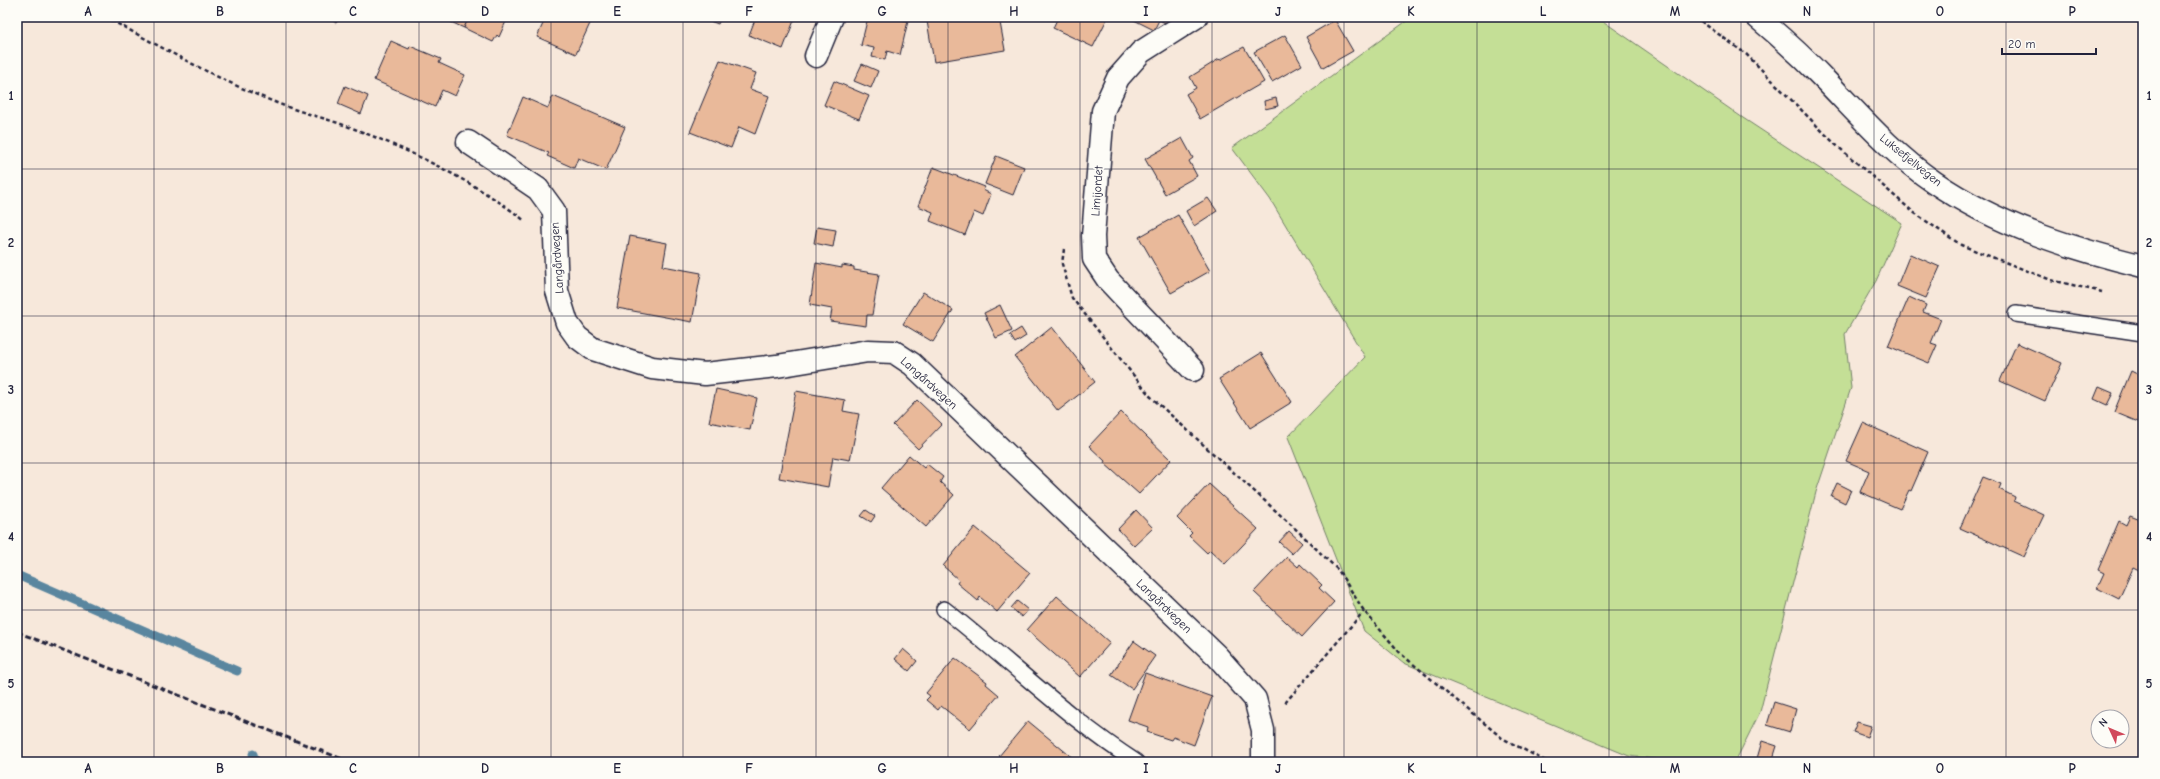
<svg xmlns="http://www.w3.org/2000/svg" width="2160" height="779" font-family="'Comic Neue',sans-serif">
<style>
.green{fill:#c4df96;stroke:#738068}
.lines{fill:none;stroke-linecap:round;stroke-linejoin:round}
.stream{stroke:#5a869f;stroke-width:9}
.building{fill:#e9b99a;stroke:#22223b}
.lane-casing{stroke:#22223b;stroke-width:18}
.street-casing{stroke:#22223b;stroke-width:25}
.secondary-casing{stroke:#22223b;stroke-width:25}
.path{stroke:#22223b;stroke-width:2.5;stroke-dasharray:4 3;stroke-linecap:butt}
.lane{stroke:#fdfcf7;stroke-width:15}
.street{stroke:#fdfcf7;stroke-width:22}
.secondary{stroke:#fdfcf7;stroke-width:22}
.rail{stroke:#22223b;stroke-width:3;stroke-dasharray:6 3;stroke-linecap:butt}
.grid{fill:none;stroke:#22223b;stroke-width:1;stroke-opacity:0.55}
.labels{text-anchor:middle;stroke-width:3.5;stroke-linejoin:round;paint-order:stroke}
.street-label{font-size:12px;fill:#22223b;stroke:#fdfcf7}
.neatline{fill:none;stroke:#22223b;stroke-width:1.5}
.grid-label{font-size:13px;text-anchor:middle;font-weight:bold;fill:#22223b}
</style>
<rect width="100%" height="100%" fill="#f7e8db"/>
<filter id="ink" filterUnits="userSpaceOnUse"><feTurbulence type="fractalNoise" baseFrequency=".025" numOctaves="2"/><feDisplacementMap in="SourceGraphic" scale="8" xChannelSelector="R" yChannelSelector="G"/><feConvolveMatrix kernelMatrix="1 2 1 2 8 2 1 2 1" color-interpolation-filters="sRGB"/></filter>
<g filter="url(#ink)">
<polygon class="green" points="1412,17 1597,17 1743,118 1902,223 1876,281 1845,334 1851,388 1816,492 1760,712 1735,762 1679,762 1629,756 1404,663 1364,631 1288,437 1365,357 1270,199 1232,148"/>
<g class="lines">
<g class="stream">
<polyline points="17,575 237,671"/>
<polyline points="253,754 255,762"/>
</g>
</g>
<g class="building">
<polygon points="328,17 340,17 336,23"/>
<polygon points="440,17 469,17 464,28"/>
<polygon points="469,17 508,17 499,37 497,35 493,42 464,28"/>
<polygon points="546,17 593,17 576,54 537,37"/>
<polygon points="699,17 721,17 718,24"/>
<polygon points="756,17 795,18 783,49 749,35"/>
<polygon points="868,17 890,17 908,21 900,55 887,51 885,60 872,57 874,48 861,45"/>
<polygon points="952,17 999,17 1005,50 934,62 927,21"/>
<polygon points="1058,17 1108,17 1093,47 1053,28"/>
<polygon points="1128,17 1171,17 1168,24 1159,20 1154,30"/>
<polygon points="1335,20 1353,51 1323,68 1306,37"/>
<polygon points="1285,35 1302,65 1272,82 1254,52"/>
<polygon points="391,41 409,49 410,46 441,59 439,63 465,75 455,96 442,90 435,107 374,80"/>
<polygon points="1244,47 1264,82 1200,119 1186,94 1196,88 1190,77 1219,59 1220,60"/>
<polygon points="720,60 756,73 750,89 769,96 755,134 739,127 731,148 690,132"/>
<polygon points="862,64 878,71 871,88 854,81"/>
<polygon points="834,81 869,96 859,119 824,105"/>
<polygon points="345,86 368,96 361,114 338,104"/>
<polygon points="553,96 625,127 606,170 578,158 574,168 547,156 549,153 507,135 523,97 548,108"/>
<polygon points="1276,98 1278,106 1265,109 1264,101"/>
<polygon points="1182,138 1193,158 1189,161 1197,176 1165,194 1145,159"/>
<polygon points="996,156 1024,167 1013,195 985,184"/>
<polygon points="933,167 985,187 983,190 991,194 983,216 974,212 965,235 930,221 933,212 918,206"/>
<polygon points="1208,198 1217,211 1194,226 1186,211"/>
<polygon points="1178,215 1210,271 1171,293 1139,237"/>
<polygon points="817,227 836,230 833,247 814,243"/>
<polygon points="630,236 667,243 663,266 701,273 692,322 617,308"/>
<polygon points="1910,254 1940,267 1926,298 1897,286"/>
<polygon points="816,263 842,268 842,265 854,267 854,270 879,274 872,315 867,315 866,326 830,321 832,309 810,305"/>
<polygon points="923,292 953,310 933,342 903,324"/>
<polygon points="1909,297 1926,305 1923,312 1941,319 1931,343 1937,345 1929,363 1888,346"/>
<polygon points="1000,305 1012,331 996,338 984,313"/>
<polygon points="1052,327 1095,382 1058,411 1015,357"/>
<polygon points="1021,328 1026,336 1015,343 1010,335"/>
<polygon points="2017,343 2062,363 2045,401 2000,381"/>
<polygon points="1261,353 1292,402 1250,428 1219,379"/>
<polygon points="2131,371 2143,377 2143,424 2114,412"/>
<polygon points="2099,387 2113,393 2107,405 2094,399"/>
<polygon points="716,389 757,398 750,430 709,422"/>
<polygon points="796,391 845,400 843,411 859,414 850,460 833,457 828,487 779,478"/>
<polygon points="917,400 942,424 918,449 893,425"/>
<polygon points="1121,412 1171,460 1139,494 1104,463 1105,461 1089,446"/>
<polygon points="1863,423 1928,452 1911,491 1909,490 1900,509 1860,492 1869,471 1846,461"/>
<polygon points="909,455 924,468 927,464 943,477 940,482 954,495 926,527 881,488"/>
<polygon points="1983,477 2001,484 1999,489 2015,497 2014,501 2044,515 2024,557 1960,528"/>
<polygon points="1837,483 1851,490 1845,503 1831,496"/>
<polygon points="1209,484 1258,529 1225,564 1210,550 1207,553 1189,536 1192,533 1177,518"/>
<polygon points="866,510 875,516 871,522 861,516"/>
<polygon points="1136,510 1153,528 1134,546 1118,529"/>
<polygon points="2130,516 2143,521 2143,573 2133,568 2119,599 2097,588 2104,573 2098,570 2119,521 2126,525"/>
<polygon points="975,527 1030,573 997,612 980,597 978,601 957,583 959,580 943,566"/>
<polygon points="1289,531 1302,543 1292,554 1279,542"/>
<polygon points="1287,557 1298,567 1300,564 1322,585 1319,588 1334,602 1302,637 1254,592"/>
<polygon points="1057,596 1110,643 1080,677 1027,630"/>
<polygon points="1017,601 1028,610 1022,617 1011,608"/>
<polygon points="1134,641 1155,656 1132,689 1111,675"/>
<polygon points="903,649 917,661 909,671 895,659"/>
<polygon points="955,658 987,682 986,684 999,695 970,729 941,706 938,710 926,700 930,696 926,693"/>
<polygon points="1145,673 1212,697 1194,745 1173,737 1171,740 1147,732 1148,727 1128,720"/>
<polygon points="1774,702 1796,709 1790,732 1767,725"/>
<polygon points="1028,721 1074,759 1072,762 1006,762 999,756"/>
<polygon points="1857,722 1871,726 1867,737 1853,732"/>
<polygon points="1762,741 1777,746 1772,762 1756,762"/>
</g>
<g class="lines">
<g class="lane-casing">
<g id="lane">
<polyline points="2016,314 2143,333"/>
<path d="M944,609C1008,659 1067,718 1136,762"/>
</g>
</g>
<g class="street-casing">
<g id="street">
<polyline points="816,56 832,17"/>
<polyline points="468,142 538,189 554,211 557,291 567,323 577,337 593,349 652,368 705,374 777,366 868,351 894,352 912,364 1217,656 1255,699 1263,730 1263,762"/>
<polyline points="1193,370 1108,280 1094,259 1093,236 1103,111 1118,78 1141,52 1196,17"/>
</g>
</g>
<g class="secondary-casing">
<path id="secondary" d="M1757,17C1781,37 1804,58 1826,81C1859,115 1893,154 1934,182C1997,225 2069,248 2143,266"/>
</g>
<g class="path">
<path d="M105,17C160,46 214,78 272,101C298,112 326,118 352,128C408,149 479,184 525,221"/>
<polyline points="1695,17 1746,54 1835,144 1913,212 1961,245 2051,280 2102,292"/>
<polyline points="1064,249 1062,264 1072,298 1150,396 1300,533 1338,570 1364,611 1401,654 1502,738 1547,762"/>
<polyline points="1285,703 1364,611"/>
</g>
<use href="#lane" class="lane"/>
<use href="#street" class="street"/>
<use href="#secondary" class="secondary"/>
<polyline class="rail" points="17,632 350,762"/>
</g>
</g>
<path class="grid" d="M154,17V762M286,17V762M419,17V762M551,17V762M683,17V762M816,17V762M948,17V762M1080,17V762M1212,17V762M1344,17V762M1477,17V762M1609,17V762M1741,17V762M1874,17V762M2006,17V762M17,169H2143M17,316H2143M17,463H2143M17,610H2143"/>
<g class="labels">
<g class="street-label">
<text transform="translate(1911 160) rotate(39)" y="4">Luksefjellvegen</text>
<text transform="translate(1097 191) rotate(-86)" y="4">Limijordet</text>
<text transform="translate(557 258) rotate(-94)" y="4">Langårdvegen</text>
<text transform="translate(929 383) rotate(42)" y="4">Langårdvegen</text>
<text transform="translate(1164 606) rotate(44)" y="4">Langårdvegen</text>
</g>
</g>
<rect width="2160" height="779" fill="none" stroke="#fdfcf7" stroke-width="44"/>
<g transform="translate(2110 729) rotate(314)"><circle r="19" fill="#fdfcf7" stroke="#a5a5ac"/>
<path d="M0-3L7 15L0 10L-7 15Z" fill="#d1495b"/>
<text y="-6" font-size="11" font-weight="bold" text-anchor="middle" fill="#22223b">N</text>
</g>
<path d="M2002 48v6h94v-6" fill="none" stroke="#22223b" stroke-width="2"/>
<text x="2008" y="48" font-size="12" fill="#22223b" stroke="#fdfcf7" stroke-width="3" paint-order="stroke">20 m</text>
<rect x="22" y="22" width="2116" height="735" class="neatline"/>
<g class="grid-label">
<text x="88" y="16">A</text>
<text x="220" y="16">B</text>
<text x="353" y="16">C</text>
<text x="485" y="16">D</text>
<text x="617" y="16">E</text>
<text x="749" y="16">F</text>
<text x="882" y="16">G</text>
<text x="1014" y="16">H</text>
<text x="1146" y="16">I</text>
<text x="1278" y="16">J</text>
<text x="1411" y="16">K</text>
<text x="1543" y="16">L</text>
<text x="1675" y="16">M</text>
<text x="1807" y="16">N</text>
<text x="1940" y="16">O</text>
<text x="2072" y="16">P</text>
<text x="11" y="100">1</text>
<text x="2149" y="100">1</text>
<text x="11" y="247">2</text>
<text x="2149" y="247">2</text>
<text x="11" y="394">3</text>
<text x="2149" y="394">3</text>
<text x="11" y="541">4</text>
<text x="2149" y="541">4</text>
<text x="11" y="688">5</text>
<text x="2149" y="688">5</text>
<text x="88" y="773">A</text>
<text x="220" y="773">B</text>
<text x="353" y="773">C</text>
<text x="485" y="773">D</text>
<text x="617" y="773">E</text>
<text x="749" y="773">F</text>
<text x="882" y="773">G</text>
<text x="1014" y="773">H</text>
<text x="1146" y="773">I</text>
<text x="1278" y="773">J</text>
<text x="1411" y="773">K</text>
<text x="1543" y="773">L</text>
<text x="1675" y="773">M</text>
<text x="1807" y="773">N</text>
<text x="1940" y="773">O</text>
<text x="2072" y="773">P</text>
</g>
</svg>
